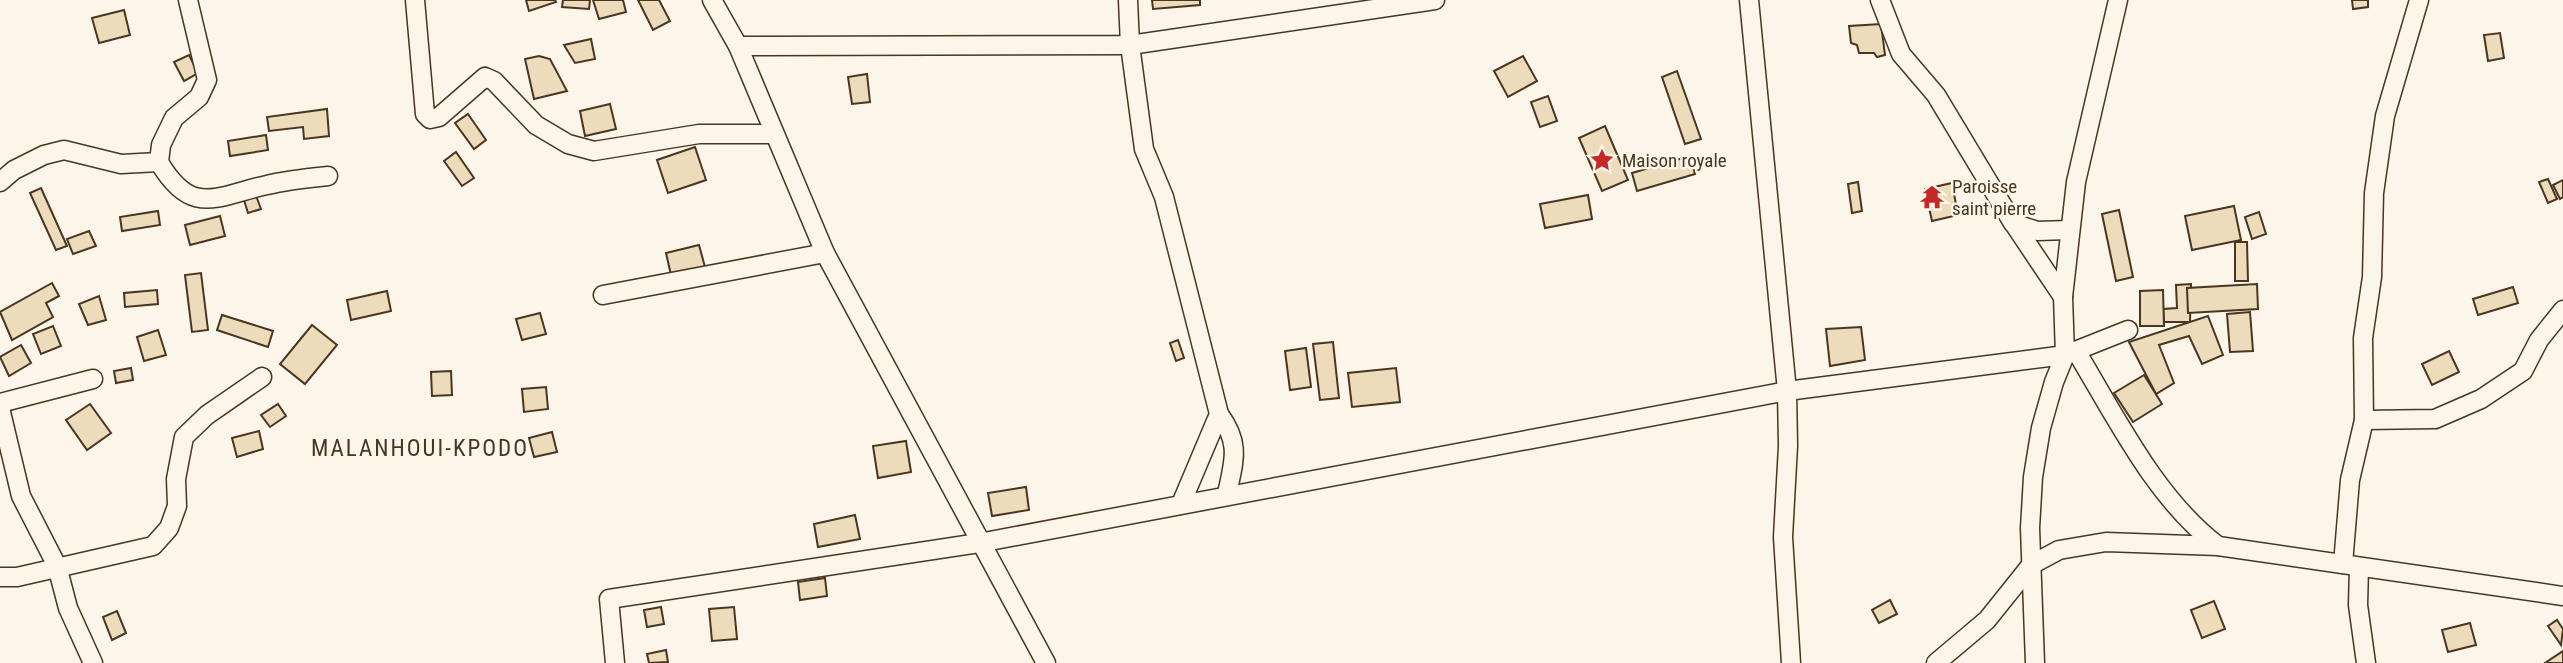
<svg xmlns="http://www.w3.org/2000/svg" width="2563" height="663" font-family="'Roboto Condensed',sans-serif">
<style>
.building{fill:#ecdcbc;stroke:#4a3520;stroke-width:2}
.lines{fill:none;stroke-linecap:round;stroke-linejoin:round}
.minor-casing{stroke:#4a3520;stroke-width:21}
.minor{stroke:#fbf6e9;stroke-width:18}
.labels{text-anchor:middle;stroke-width:5;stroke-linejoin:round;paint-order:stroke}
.poi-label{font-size:19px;fill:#4a3520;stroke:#fbf6e9;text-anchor:start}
.quarter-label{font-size:23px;letter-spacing:2px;fill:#4a3520;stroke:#fbf6e9}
</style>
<rect width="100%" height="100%" fill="#fbf6e9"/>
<g class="building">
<polygon points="526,0 555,0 556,2 529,11"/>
<polygon points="563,0 590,0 589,9 562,7"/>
<polygon points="593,0 623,0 626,12 599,19"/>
<polygon points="638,0 659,0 670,21 653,30"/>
<polygon points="1152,0 1200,0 1200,5 1153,9"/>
<polygon points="2352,0 2368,0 2368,7 2353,9"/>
<polygon points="124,10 130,35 99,43 92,18"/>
<polygon points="1881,24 1885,55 1877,57 1874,53 1859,53 1857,45 1851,43 1849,26"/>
<polygon points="2500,33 2504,58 2488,61 2484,35"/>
<polygon points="591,39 595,59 575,63 564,45"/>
<polygon points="189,55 198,73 184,81 174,62"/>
<polygon points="539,56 550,59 567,91 534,99 525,59"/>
<polygon points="1523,56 1537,81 1508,97 1494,71"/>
<polygon points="1677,71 1701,139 1685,144 1662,77"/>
<polygon points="867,74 870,102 852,104 848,77"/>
<polygon points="1548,96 1557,121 1540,127 1531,102"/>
<polygon points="610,104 616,129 585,136 580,111"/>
<polygon points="327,109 329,136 304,139 303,127 269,131 267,117"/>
<polygon points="468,114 486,140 474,149 455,123"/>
<polygon points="1605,126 1628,180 1602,191 1579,138"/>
<polygon points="266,135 268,150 230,156 228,141"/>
<polygon points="695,147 706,180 668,193 657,160"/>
<polygon points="456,152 474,178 462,186 444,161"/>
<polygon points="1690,156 1695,174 1637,191 1632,173"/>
<polygon points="2548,179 2557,199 2548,203 2539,182"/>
<polygon points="2563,180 2563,197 2560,199 2553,185"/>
<polygon points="1858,182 1862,211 1852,213 1848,184"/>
<polygon points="1952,183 1958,215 1932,221 1925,189"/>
<polygon points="41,188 67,246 56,250 30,193"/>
<polygon points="255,193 261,209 248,213 243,197"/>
<polygon points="1588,195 1592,219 1545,228 1540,204"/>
<polygon points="2234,206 2241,240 2192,250 2185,216"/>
<polygon points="2119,210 2133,277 2116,281 2102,214"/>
<polygon points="158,211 160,225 122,231 120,217"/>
<polygon points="2259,212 2266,234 2252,239 2245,217"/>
<polygon points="220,216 225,236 190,245 185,225"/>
<polygon points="89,231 96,246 73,254 67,239"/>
<polygon points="2235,242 2247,242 2248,281 2235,281"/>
<polygon points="699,245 705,267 671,275 666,253"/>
<polygon points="201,273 208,330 192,332 185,275"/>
<polygon points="52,283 59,296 46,303 53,317 12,340 0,312"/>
<polygon points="2191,284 2190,322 2164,322 2163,309 2177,308 2176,285"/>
<polygon points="2257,284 2258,309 2188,313 2187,288"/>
<polygon points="2513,287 2518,303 2478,315 2473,299"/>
<polygon points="157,290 158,304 125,307 124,293"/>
<polygon points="2163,290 2164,326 2140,326 2140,291"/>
<polygon points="387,291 391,311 351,320 347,300"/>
<polygon points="99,296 106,320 88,325 79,304"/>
<polygon points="2250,312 2253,351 2230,352 2227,314"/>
<polygon points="540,313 546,334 522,340 516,319"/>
<polygon points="222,315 273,331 268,347 217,330"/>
<polygon points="2208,316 2223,355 2202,364 2189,336 2159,345 2174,383 2156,394 2129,342"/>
<polygon points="312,325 337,345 305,384 280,364"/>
<polygon points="53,326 61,346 41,354 33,334"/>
<polygon points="1861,327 1865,360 1830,366 1826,329"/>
<polygon points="158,330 166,355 144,361 137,337"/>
<polygon points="1178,340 1184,358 1176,361 1170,343"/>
<polygon points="1333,342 1339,398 1320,400 1313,344"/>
<polygon points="21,345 31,363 9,376 0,357"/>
<polygon points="1306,348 1311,387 1290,390 1285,351"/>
<polygon points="2449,351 2459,372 2432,385 2422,364"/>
<polygon points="131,368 133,380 116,383 114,371"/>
<polygon points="1396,368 1400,402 1352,407 1348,373"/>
<polygon points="451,371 452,395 432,396 431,372"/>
<polygon points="2144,375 2162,404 2133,422 2114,393"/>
<polygon points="546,387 548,409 524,412 522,389"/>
<polygon points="90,404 111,433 87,450 66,420"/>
<polygon points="278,404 286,416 270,427 261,415"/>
<polygon points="259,431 263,449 237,457 232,438"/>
<polygon points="552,432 557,452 534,457 529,438"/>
<polygon points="906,441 911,472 878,478 873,446"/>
<polygon points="1026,487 1029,510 992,516 988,493"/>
<polygon points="855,515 860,539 818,547 814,524"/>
<polygon points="825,578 827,596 800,600 798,582"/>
<polygon points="1890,600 1897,614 1879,623 1872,610"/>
<polygon points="2214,601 2225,629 2202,638 2191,610"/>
<polygon points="661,607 664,624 647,627 644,610"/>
<polygon points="734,607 737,639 712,641 709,609"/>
<polygon points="117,611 126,633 112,640 103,617"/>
<polygon points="2557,620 2563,629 2561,645 2548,626"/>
<polygon points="2470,623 2476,645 2448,652 2442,630"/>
<polygon points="666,650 668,662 649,663 647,654"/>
<polygon points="2563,651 2563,663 2545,663"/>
</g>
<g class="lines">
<g class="minor-casing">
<g id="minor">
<path d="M188,0L207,80L199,97L174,118L161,145L159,162C192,218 216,196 267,185C287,180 308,178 328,176"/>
<polyline points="415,0 425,114 430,119 439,117 485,77 494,81 536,125 568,144 594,151 699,134 773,134"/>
<polyline points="712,0 738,46 825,253 1046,663"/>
<polyline points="1128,0 1130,45 1144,149 1164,197 1219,414 1181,504"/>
<polyline points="1749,0 1787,391 1788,446 1783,537 1791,663"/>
<polyline points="1880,0 1901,54 1936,95 2013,223 2037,231 2069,230"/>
<polyline points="738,46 1130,45 1435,0"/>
<polyline points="0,182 14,170 44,155 64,150 121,164 159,162"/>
<polyline points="2014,224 2063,297"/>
<polyline points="603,295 825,253"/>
<path d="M2076,351C2116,417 2155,498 2218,546"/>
<polyline points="0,403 93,379"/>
<polyline points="0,408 21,496 57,566 68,608 93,663"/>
<path d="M1219,414C1241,444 1234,460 1227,494"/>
<polyline points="2364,420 2435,419 2481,399 2523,371 2539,340 2563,310"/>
<polyline points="2343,564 2350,480 2364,420 2363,338 2372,277 2374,193 2385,116 2419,0"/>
<polyline points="2359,567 2358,605 2366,663"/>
<polyline points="0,577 17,577 153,546 169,528 177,506 176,479 184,437 207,415 262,377"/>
<polyline points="615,663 609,599 979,543 1787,391 2065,355 2128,330"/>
<polyline points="1936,663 1987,620 2031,565 2059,550 2106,542 2218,546 2563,596"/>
<polyline points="2035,663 2030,528 2033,477 2041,428 2054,382 2065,355 2063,297 2076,182 2118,0"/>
</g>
</g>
<use href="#minor" class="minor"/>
</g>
<defs>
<g id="sight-bare" transform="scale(1.89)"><path d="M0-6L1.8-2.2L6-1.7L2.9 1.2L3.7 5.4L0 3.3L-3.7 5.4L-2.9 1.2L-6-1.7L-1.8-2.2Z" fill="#c62828" stroke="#fbf6e9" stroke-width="2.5" paint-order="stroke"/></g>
<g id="temple-bare" transform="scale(1.89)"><path d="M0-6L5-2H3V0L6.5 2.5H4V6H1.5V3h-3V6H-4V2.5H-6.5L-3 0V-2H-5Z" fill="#c62828" stroke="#fbf6e9" stroke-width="2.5" paint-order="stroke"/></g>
</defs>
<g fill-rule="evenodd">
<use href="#sight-bare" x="1602" y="160"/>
<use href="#temple-bare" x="1932" y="197"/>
</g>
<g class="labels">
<g class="poi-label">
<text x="1622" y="167">Maison royale</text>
<text x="1952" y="193">Paroisse<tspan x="1952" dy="22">saint pierre</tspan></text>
</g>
<g class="quarter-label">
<text x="420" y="456">MALANHOUI-KPODO</text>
</g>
</g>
</svg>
